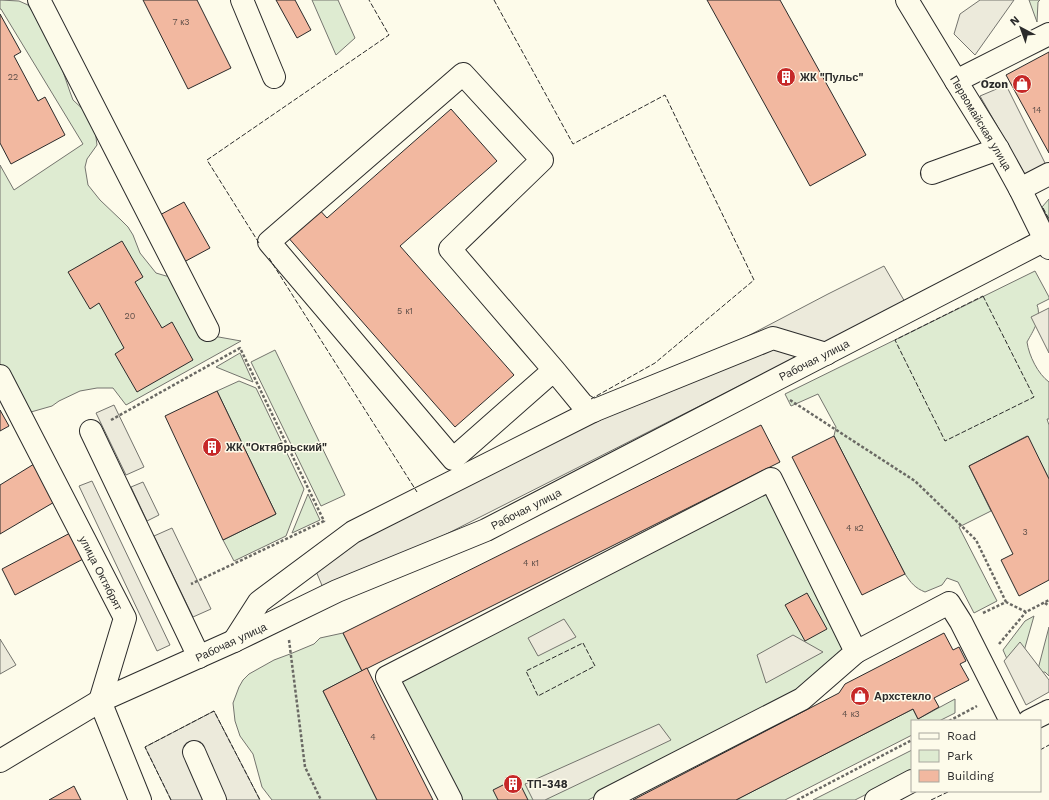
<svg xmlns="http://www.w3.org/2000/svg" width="1049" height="800" font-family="'Work Sans',sans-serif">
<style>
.green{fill:#deebd1;stroke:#74746e}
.parking{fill:#eceadb;stroke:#74746e}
.building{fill:#f2b8a0;stroke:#2b2b2b}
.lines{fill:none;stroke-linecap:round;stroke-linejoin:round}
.minor-casing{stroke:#2b2b2b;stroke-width:24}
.path{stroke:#6a6964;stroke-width:2.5;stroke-dasharray:3 2;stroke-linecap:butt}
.minor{stroke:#fdfbea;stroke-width:22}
.fence{stroke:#2b2b2b;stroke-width:1;stroke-dasharray:5 2;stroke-linecap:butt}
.labels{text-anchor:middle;stroke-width:3;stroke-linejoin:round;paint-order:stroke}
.number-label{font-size:9px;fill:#5d4e48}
.poi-label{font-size:11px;font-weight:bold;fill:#2b2b2b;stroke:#fdfbea;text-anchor:start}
.street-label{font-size:11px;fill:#2b2b2b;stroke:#fdfbea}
</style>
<rect width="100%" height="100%" fill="#fdfbea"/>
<g class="green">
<polygon points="0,0 19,1 28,5 46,31 58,57 70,92 73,100 87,113 95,130 97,145 87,159 85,167 88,185 100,200 121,220 128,227 133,235 140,253 156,273 166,276 174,275 202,334 241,341 126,405 113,388 97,388 80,391 59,401 52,406 31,412 6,378 0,364 0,165 14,190 83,144 1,9 0,9"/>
<polygon points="312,0 338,0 355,38 336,55"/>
<polygon points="1029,0 1040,0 1038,2 1037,22"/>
<polygon points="1049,199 1049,221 1042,207"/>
<path d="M1035,271L1049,297V299L1037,305C1042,318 1033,331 1027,342C1029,356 1038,374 1049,382V419H1047L1049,425V479L1027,436L969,466L991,511L959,527L997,601L974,613L958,582L947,578L942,585L925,592C915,588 911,583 905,574L834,436L836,427L818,394L791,406L785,394Z"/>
<polygon points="275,350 345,495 321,506 251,362"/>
<polygon points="240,353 253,382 216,367"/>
<polygon points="239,381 256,388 304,489 286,536 234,561 223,540 276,514 217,391"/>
<polygon points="770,490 847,648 801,693 588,800 457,800 397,679"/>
<polygon points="308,494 320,520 292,533"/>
<polygon points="1034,616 1016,679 1003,650 1025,621"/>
<polygon points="1049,627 1049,676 1045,672 1037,673"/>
<polygon points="343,633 362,671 323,691 377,800 272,800 262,787 253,754 240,736 235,721 233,703 239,687 243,680 249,674 274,660 290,654 314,644 320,638"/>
<polygon points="955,699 955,713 939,721 912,721 912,735 785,800 736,800 913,709 918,719"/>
<polygon points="912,750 912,771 855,800 813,800"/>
</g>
<g class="parking">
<polygon points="980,0 1014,0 975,55 954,34 960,14"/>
<polygon points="1006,85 1047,167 1027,178 980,96"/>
<polygon points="884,266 905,302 326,595 313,564 828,294"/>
<polygon points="1049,308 1049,353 1031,317"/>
<polygon points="114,405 144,467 126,475 96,413"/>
<polygon points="92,481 170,645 157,651 79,486"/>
<polygon points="143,482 159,515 147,521 131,487"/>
<polygon points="172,528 211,609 193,617 154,536"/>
<polygon points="564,619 576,637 538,656 528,638"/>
<polygon points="793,635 823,652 766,683 757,655"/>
<polygon points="0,639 16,665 0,674"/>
<polygon points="1020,642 1049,680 1049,692 1026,705 1004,661"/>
<polygon points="214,711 260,800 171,800 145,747"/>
<polygon points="659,724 671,740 545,800 533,800 525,784"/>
</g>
<g class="building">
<polygon points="143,0 197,0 231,68 188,89"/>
<polygon points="276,0 295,0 311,30 297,38"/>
<polygon points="707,0 780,0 866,155 810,186"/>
<polygon points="0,14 21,52 14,56 38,101 45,97 65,135 11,164 0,143"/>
<polygon points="1049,52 1049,153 1006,75"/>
<polygon points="451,109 497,161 400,246 514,375 455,427 286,235 317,207 327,218"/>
<polygon points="184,202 210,248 184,262 158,216"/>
<polygon points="122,241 143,277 135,282 162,328 172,322 193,360 137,392 115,354 124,348 99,303 90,309 68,272"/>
<polygon points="217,391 276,514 223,540 165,416"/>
<polygon points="0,410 9,426 0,431"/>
<polygon points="761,425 780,462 362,671 343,633"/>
<polygon points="834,436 905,574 862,595 792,457"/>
<polygon points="1028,436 1049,479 1049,580 1019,596 1001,560 1013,554 969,466"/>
<polygon points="34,464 56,501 0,534 0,485"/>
<polygon points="72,532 85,558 15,595 2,569"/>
<polygon points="807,593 827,629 805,641 785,605"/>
<polygon points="944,633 953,650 959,647 966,661 960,664 969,680 934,698 939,707 918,719 913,709 736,800 633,800 839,693 845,684"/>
<polygon points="367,668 383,701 433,800 377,800 323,691"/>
<polygon points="517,778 528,800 498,800 493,790"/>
<polygon points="74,786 81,800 49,800"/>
</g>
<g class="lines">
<g class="minor-casing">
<g id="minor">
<polyline points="39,0 208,330"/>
<polyline points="242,0 274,77"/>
<polyline points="907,0 956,81 998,149 1020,189 1049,248"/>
<polyline points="956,81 1049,34"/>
<polyline points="932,173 998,149"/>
<polyline points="1020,189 1049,174"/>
<polyline points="554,370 453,459 269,242 463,74 542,160 450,249 554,370 582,404 593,411"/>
<polyline points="0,376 125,618 100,701 140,800"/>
<polyline points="91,431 199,657"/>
<polyline points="234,641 259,602 353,532 593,411 773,338 826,354"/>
<polyline points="856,652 949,603 961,622 1011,721"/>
<polyline points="1029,721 1049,711"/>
<polyline points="194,752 215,800"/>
<polyline points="0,761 100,701 234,641 337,591 486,530 1045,240"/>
<polyline points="451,800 387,677 771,479 856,652 802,699 605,800"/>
<polyline points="876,800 912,781"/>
</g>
</g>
<g class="path">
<polyline points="790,400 915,481 976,540 1006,602"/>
<polyline points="111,420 240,348 324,521 191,584"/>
<polyline points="1045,603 1049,606"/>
<polyline points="983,613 1006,602 1026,612 1049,600"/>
<polyline points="289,640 305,767 321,800"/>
<polyline points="999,644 1026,612"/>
<polyline points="949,721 977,706"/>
<polyline points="797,800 912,740"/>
</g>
<use href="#minor" class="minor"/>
<g class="fence">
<polyline points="494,0 573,144 665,95 754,280 655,363 591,399"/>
<polyline points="1043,208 1049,219"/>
<polyline points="259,243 207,160 389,35 369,0"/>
<polyline points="269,258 417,492"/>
<polygon points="983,296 1034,397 945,441 895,340"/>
<polygon points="583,643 595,666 538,696 526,671"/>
<polyline points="1040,750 1049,745"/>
<polyline points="171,800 145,747 214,711 260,800"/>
<polyline points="931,800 950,791"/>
</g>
</g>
<defs>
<g id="building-disc" transform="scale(1)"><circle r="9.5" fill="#c62828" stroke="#fdfbea"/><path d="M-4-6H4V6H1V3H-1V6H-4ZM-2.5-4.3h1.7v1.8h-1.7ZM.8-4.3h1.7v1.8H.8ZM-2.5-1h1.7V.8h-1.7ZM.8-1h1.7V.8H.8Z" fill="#fff"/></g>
<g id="shop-disc" transform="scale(1)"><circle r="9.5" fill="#c62828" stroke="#fdfbea"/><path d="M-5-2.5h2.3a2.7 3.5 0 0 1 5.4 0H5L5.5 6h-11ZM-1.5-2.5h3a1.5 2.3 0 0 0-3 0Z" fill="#fff"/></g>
</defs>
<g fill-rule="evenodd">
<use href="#building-disc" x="786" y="77"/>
<use href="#shop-disc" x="1022" y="84"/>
<use href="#building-disc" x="212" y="447"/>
<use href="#shop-disc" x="860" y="696"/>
<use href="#building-disc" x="513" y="784"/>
</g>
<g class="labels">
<g class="number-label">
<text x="181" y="25">7 к3</text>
<text x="13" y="80">22</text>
<text x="1037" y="113">14</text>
<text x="405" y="314">5 к1</text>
<text x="130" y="319">20</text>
<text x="855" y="531">4 к2</text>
<text x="1025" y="535">3</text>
<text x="531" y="566">4 к1</text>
<text x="851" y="717">4 к3</text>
<text x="373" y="740">4</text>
</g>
<g class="poi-label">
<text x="800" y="81">ЖК "Пульс"</text>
<text x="1008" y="88" text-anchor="end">Ozon</text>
<text x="226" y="451">ЖК "Октябрьский"</text>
<text x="874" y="700">Архстекло</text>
<text x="527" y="788">ТП-348</text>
</g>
<g class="street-label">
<text transform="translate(981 123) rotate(59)" y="4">Первомайская улица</text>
<text transform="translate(814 360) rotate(-27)" y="4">Рабочая улица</text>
<text transform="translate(526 509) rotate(-27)" y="4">Рабочая улица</text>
<text transform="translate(101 573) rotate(63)" y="4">улица Октябрят</text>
<text transform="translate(231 642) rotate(-25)" y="4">Рабочая улица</text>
</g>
</g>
<rect x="911" y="720" width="130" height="72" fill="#fdfbea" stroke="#a9a89e"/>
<rect x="919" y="733" width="20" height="6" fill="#fdfbea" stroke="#a9a89e"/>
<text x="947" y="740" font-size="12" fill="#2b2b2b">Road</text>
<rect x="919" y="750" width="20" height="12" fill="#deebd1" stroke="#a9a89e"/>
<text x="947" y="760" font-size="12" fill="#2b2b2b">Park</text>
<rect x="919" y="770" width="20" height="12" fill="#f2b8a0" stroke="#a9a89e"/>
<text x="947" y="780" font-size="12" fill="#2b2b2b">Building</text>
<g transform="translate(1021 28) rotate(319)" stroke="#fdfbea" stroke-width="3" paint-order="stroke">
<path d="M0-3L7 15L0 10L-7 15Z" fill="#2b2b2b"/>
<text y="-6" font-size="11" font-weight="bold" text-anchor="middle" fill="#2b2b2b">N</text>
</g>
</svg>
